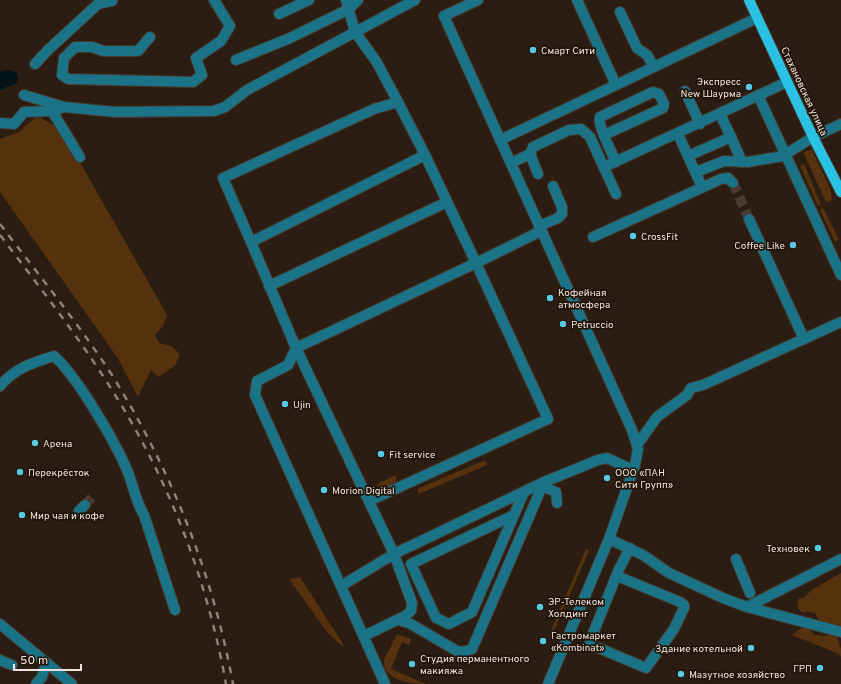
<svg xmlns="http://www.w3.org/2000/svg" width="841" height="684" font-family="Overpass,sans-serif">
<style>
.green{fill:#55310e}
.lines{fill:none;stroke-linecap:round;stroke-linejoin:round}
.river{stroke:#031419;stroke-width:16}
.minor-tunnel{stroke:#493b30;stroke-width:10;stroke-dasharray:10 5;stroke-linecap:butt}
.minor-casing{stroke:#47392e;stroke-width:12}
.major-casing{stroke:#47392e;stroke-width:12}
.minor{stroke:#1a7387;stroke-width:10}
.major{stroke:#29c2e4;stroke-width:10}
.rail{stroke:#8e8278;stroke-width:2.5;stroke-dasharray:7 7;stroke-linecap:butt}
.poi-dot{fill:#59c8e5;stroke:#211408;stroke-width:1.5}
.labels{text-anchor:middle;stroke-width:3.5;stroke-linejoin:round;paint-order:stroke}
.poi-label{font-size:10px;fill:#f0e5de;stroke:#211408;text-anchor:start}
.street-label{font-size:10px;fill:#f0e5de;stroke:#211408}
</style>
<rect width="100%" height="100%" fill="#2b1d11"/>
<g class="green">
<polygon points="37,116 61,129 167,315 163,326 155,335 159,343 171,346 180,354 175,366 158,377 151,370 138,397 117,357 0,192 0,139 19,132"/>
<polygon points="812,150 830,188 832,200 826,202 803,152"/>
<polygon points="804,164 821,204 818,206 800,166"/>
<polygon points="823,208 839,240 835,242 820,210"/>
<polygon points="485,460 487,465 419,494 417,489"/>
<polygon points="396,475 396,483 380,490 377,484"/>
<polygon points="586,549 589,551 552,635 550,633"/>
<polygon points="841,573 841,629 818,620 816,614 807,611 804,613 800,611 797,606 799,598 803,598 813,589"/>
<polygon points="300,577 343,644 343,647 327,632 289,579"/>
<polygon points="803,627 808,628 815,635 828,636 825,628 835,631 841,649 841,657 839,654 792,635"/>
<path d="M397,634L411,639L409,645L402,642L391,669L426,684C412,684 382,681 384,660Z"/>
</g>
<g class="lines">
<polyline class="river" points="0,82 3,79 10,78"/>
<g class="minor-tunnel">
<polyline points="733,183 749,219"/>
<polyline points="85,505 95,494"/>
</g>
<g class="minor-casing">
<g id="minor">
<polyline points="346,0 355,32 376,61 398,102 425,155 476,263 541,231"/>
<polyline points="478,0 444,16 632,430 638,449 635,465 609,539 548,684"/>
<polyline points="577,0 616,85"/>
<polyline points="620,12 637,48 647,55 654,67"/>
<polyline points="279,14 309,0"/>
<polyline points="150,37 138,51 103,51 92,47 75,47 64,58 62,75 68,79 193,82 202,75 196,58 221,41 230,26 214,0"/>
<polyline points="236,60 290,38 349,9 358,0"/>
<polyline points="35,64 48,50 98,4 112,1"/>
<polyline points="685,91 700,124"/>
<polyline points="24,95 64,107 115,112 214,111 225,107 247,90 415,0"/>
<polyline points="758,95 841,275"/>
<polyline points="64,107 52,111 80,157"/>
<polyline points="0,123 14,124 24,112 52,111"/>
<polyline points="678,134 688,156"/>
<path d="M604,135L663,108L664,104L659,94L653,92L600,117C597,125 612,153 616,162"/>
<polyline points="731,137 742,162"/>
<polyline points="500,140 757,18"/>
<polyline points="530,154 533,147 569,130 581,129 590,137 616,194"/>
<polyline points="511,163 530,154 538,174"/>
<polyline points="604,167 787,82"/>
<polyline points="696,172 724,161 748,162 783,156 813,137 841,124"/>
<polyline points="702,187 688,156 731,137 720,114"/>
<polyline points="749,219 804,339"/>
<polyline points="539,226 558,218 562,214 562,207 553,186"/>
<polyline points="593,237 721,179 728,178 733,183"/>
<polyline points="251,242 223,178 374,109 398,102"/>
<polyline points="269,286 447,202"/>
<path d="M0,386C15,368 32,363 54,356C77,376 118,446 129,475C134,489 136,502 144,515L175,610"/>
<polyline points="637,445 657,417 687,395 691,388 703,385 841,322"/>
<polyline points="542,486 556,492 557,503"/>
<polyline points="369,501 548,419 476,263 296,348 288,365 257,381 255,395 385,684"/>
<polyline points="79,511 85,505"/>
<polyline points="514,515 411,564 436,618 449,624 472,612 524,492"/>
<polyline points="609,539 643,555 669,573 723,598 747,607 841,632"/>
<polyline points="736,559 750,593"/>
<polyline points="617,576 680,602 684,605 684,608 674,629 646,668 594,646 590,641 619,569 630,548"/>
<polyline points="341,586 394,554 544,482 598,460 607,458 633,470"/>
<polyline points="747,607 841,559"/>
<polyline points="397,620 409,623 457,651 463,652 472,649 544,482"/>
<polyline points="0,624 72,684"/>
<polyline points="364,636 405,616 411,611 412,603 394,554 296,348 251,242 425,155"/>
<polyline points="0,660 12,665"/>
<polyline points="36,684 42,677 46,663"/>
</g>
</g>
<g class="major-casing">
<polyline id="major" points="749,0 813,137 841,192"/>
</g>
<use href="#minor" class="minor"/>
<use href="#major" class="major"/>
<g class="rail">
<path d="M0,224C38,274 78,323 112,375C171,470 213,574 233,684"/>
<path d="M0,235C44,293 89,350 126,413C175,496 209,589 226,684"/>
</g>
</g>
<g class="poi-dot">
<circle cx="533" cy="50" r="4"/>
<circle cx="749" cy="87" r="4"/>
<circle cx="633" cy="236" r="4"/>
<circle cx="793" cy="245" r="4"/>
<circle cx="550" cy="298" r="4"/>
<circle cx="563" cy="324" r="4"/>
<circle cx="285" cy="404" r="4"/>
<circle cx="35" cy="443" r="4"/>
<circle cx="381" cy="454" r="4"/>
<circle cx="20" cy="472" r="4"/>
<circle cx="607" cy="478" r="4"/>
<circle cx="324" cy="490" r="4"/>
<circle cx="22" cy="515" r="4"/>
<circle cx="818" cy="548" r="4"/>
<circle cx="540" cy="607" r="4"/>
<circle cx="543" cy="641" r="4"/>
<circle cx="751" cy="648" r="4"/>
<circle cx="412" cy="664" r="4"/>
<circle cx="820" cy="668" r="4"/>
<circle cx="681" cy="674" r="4"/>
</g>
<g class="labels">
<g class="poi-label">
<text x="541" y="54">Смарт Сити</text>
<text x="741" y="85" text-anchor="end">Экспресс<tspan x="741" dy="12">New Шаурма</tspan></text>
<text x="641" y="240">CrossFit</text>
<text x="785" y="249" text-anchor="end">Coffee Like</text>
<text x="558" y="296">Кофейная<tspan x="558" dy="12">атмосфера</tspan></text>
<text x="571" y="328">Petruccio</text>
<text x="293" y="408">Ujin</text>
<text x="43" y="447">Арена</text>
<text x="389" y="458">Fit service</text>
<text x="28" y="476">Перекрёсток</text>
<text x="615" y="476">ООО «ПАН<tspan x="615" dy="12">Сити Групп»</tspan></text>
<text x="332" y="494">Morion Digital</text>
<text x="30" y="519">Мир чая и кофе</text>
<text x="810" y="552" text-anchor="end">Техновек</text>
<text x="548" y="605">ЭР-Телеком<tspan x="548" dy="12">Холдинг</tspan></text>
<text x="551" y="639">Гастромаркет<tspan x="551" dy="12">«Kombinat»</tspan></text>
<text x="743" y="652" text-anchor="end">Здание котельной</text>
<text x="420" y="662">Студия перманентного<tspan x="420" dy="12">макияжа</tspan></text>
<text x="812" y="672" text-anchor="end">ГРП</text>
<text x="689" y="678">Мазутное хозяйство</text>
</g>
<g class="street-label">
<text transform="translate(805 91) rotate(65)" y="4">Стахановская улица</text>
</g>
</g>
<path d="M14 664v6h67v-6" fill="none" stroke="#f0e5de" stroke-width="2"/>
<text x="20" y="664" font-size="12" fill="#f0e5de" stroke="#211408" stroke-width="3" paint-order="stroke">50 m</text>
</svg>
